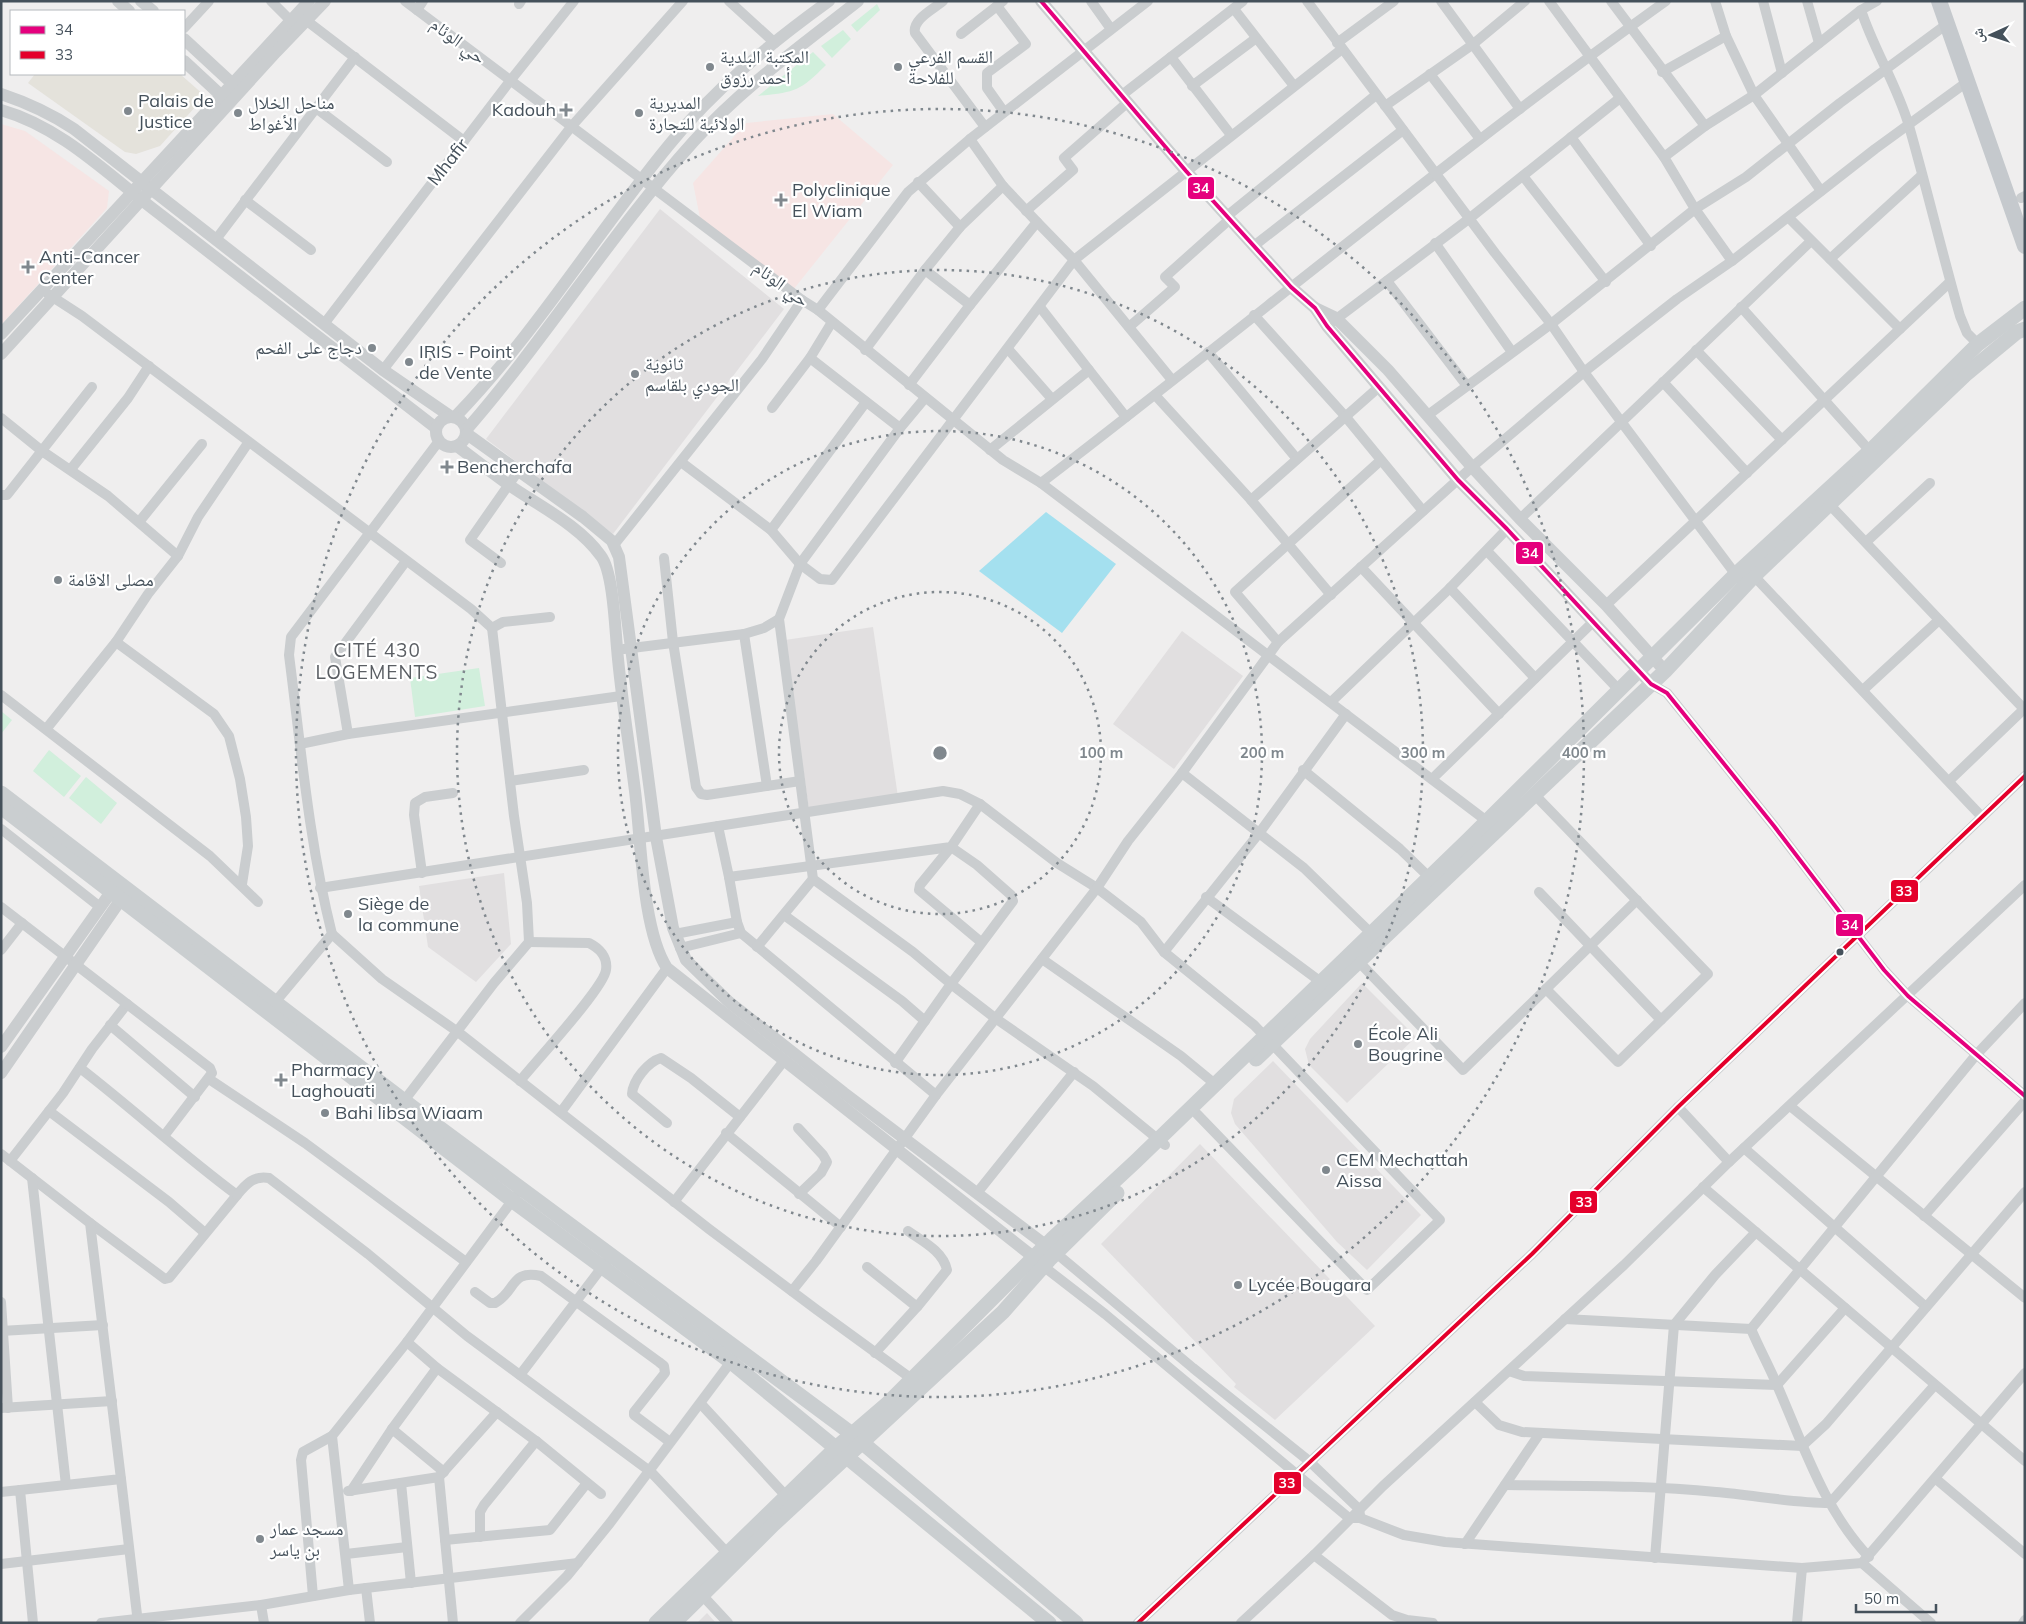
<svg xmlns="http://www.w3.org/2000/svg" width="2026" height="1624" font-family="Mulish,'Noto Naskh Arabic',sans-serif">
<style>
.commercial{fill:#e4e2db}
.education{fill:#e1dfe0}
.medical{fill:#f6e5e4}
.green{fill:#d1efdc}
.water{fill:#a4e0ef}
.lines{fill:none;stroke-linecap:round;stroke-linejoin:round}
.minor{stroke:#cacdcf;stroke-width:10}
.tertiary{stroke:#cacdcf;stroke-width:12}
.secondary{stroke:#caced0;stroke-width:15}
.primary{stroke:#c5c9cd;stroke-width:16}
.bus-1-casing{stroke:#fff;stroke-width:8}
.bus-2-casing{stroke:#fff;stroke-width:8}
.bus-1{stroke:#e5007d;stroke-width:4}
.bus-2{stroke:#e4002b;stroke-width:4}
.ring{fill:none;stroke:#80888e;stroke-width:2.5;stroke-dasharray:2.5 5}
.poi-dot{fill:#80888e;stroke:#fff;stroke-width:2}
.bus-dot{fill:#45515b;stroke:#fff;stroke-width:2}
.labels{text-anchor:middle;stroke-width:4.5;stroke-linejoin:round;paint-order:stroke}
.street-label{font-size:18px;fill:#45515b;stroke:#fff}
.poi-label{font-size:18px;fill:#45515b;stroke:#fff;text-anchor:start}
.neighbourhood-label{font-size:19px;letter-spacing:1px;fill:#5a5e63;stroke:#fff}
.centre{fill:#80888e;stroke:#fff;stroke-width:2.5}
.ring-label{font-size:15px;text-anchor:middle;font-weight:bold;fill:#80888e;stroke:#fff;stroke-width:4.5;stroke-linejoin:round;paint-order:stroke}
.line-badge{stroke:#fff;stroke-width:2}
.badge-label{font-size:14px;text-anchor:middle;font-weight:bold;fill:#fff}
</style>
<rect width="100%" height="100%" fill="#efeeee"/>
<polygon class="commercial" points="35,74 180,74 205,96 160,146 136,154 125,152 28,83"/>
<g class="education">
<polygon points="660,209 784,309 613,534 486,439"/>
<polygon points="873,627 898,797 809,810 785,640"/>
<polygon points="1182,631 1243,676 1174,769 1113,724"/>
<polygon points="504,873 511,944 476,982 428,947 419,886"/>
<polygon points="1362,983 1416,1037 1347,1103 1309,1065 1305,1049 1310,1039"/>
<polygon points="1273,1061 1421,1215 1367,1270 1337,1242 1235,1124 1231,1113 1234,1099"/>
<polygon points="1200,1144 1375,1326 1275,1420 1234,1387 1236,1384 1101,1244"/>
<polygon points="707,1613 716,1623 697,1623"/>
</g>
<g class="medical">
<polygon points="833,114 893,165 793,290 700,218 693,183 746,123"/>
<polygon points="1,124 25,131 109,191 107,208 1,325"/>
</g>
<g class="green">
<polygon points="877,4 880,10 857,32 851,25"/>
<polygon points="843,30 851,39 832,58 821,46"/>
<path d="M813,52L826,65C799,92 795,92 758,96Z"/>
<polygon points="479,668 485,706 415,717 410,678"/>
<polygon points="1,711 12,720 1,734"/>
<polygon points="49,750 81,776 64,797 33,771"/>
<polygon points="86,777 117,803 101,824 69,798"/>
</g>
<polygon class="water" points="1046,512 1116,564 1062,633 979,571"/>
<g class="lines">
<g class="minor">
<polyline points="271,1 290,20"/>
<path d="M405,1L802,300L818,310L1003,460L1041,483C1250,323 1452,154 1666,1"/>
<polyline points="729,1 775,43"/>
<path d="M943,1C934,9 912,19 915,33L985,127"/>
<polyline points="1003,1 997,6 1026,44 987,73 987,88 1004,112"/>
<polyline points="1091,1 1111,29"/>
<polyline points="1307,1 1495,253 1551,324 1584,372 1739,579"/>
<polyline points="1441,1 1520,109"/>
<polyline points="1549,1 1664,157 1695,209 1732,261"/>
<polyline points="1611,1 1705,126"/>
<polyline points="1715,1 1726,36 1754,95 1821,191"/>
<polyline points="1763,1 1782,73"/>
<polyline points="1807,1 1819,43"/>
<polyline points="519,4 521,1"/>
<polyline points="1234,9 1294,86"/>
<polyline points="417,10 423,1"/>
<path d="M1861,10C1874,50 1897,85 1909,126C1927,189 1942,253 1960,316L1967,333L1978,344"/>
<polyline points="307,21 464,141"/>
<polyline points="184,28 209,1"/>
<polyline points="961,34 997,6"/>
<polyline points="1337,43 1394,1"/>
<polyline points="1171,57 1231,135"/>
<polyline points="1662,72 1726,36"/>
<polyline points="1430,74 1480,139"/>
<polyline points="1192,86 1255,39"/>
<polyline points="1122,95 1243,1"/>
<polyline points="1385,106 1472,45 1525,1"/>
<polyline points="316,108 387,162"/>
<polyline points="1571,137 1651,246"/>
<polyline points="970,139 1148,1"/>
<polyline points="1664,157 1705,126 1754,95 1861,10 1877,1"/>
<polyline points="1523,176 1606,282"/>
<polyline points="918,182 960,227"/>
<polyline points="2021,198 2025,196"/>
<polyline points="245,200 311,250"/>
<polyline points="1026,211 1073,170 1064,158 1128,102"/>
<polyline points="1227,216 1376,95"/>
<polyline points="1789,218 1900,329"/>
<polyline points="217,238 355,57"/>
<polyline points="1435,243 1512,352"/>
<polyline points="1255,245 1403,130"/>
<polyline points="1830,259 1921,176"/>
<polyline points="925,270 960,227 1003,186"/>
<polyline points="1387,281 1467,386"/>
<polyline points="48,294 82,316 471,609 492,628"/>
<polyline points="1741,307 1870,451"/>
<polyline points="818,310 908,192 970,139 1003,186 1037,222 970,305 925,270 865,350"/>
<polyline points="1254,315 1345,416 1423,511"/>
<polyline points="832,322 810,358 900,428"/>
<polyline points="1331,323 1470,218 1620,98"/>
<polyline points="324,324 510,81 574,1"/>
<polyline points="1129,327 1175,287 1165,277 1230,219"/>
<polyline points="1008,349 1052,399"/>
<polyline points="1696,350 1782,440"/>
<polyline points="1208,352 1297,459"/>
<polyline points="383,370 571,127 683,1"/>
<polyline points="1089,370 1126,417"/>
<polyline points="1172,380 1074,260 1342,49"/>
<polyline points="1663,382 1747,473"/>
<polyline points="909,385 970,305"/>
<polyline points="1155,395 1251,500 1331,595"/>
<polyline points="772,408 810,358"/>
<polyline points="1428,415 1551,324 1695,209 1746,177 1840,103 1947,24"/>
<polyline points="1,418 42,451 108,496 178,556"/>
<polyline points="990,450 1089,370 1040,307"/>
<polyline points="681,462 771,530 800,564 820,579 832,580 1074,260 1037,222"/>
<polyline points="71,469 128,398 149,366"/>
<polyline points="1041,483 1492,825"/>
<polyline points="1,495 7,495 92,387"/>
<polyline points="1251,500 1379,387"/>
<polyline points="1830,505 2024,709 1949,781"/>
<polyline points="1520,519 1811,241"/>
<polyline points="139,522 202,444"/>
<polyline points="771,530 866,402"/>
<polyline points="1866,542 1930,483"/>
<polyline points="614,545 762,359 802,300"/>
<polyline points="1487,551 1619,690"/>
<polyline points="664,558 673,642 696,787 701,794 707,795 800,781"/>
<polyline points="501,563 470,540 519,470"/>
<polyline points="1361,567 1499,714"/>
<polyline points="1754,576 1982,817"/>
<polyline points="1450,588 1535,678"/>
<polyline points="1606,605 1950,282"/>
<polyline points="744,634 767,786"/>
<polyline points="116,642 214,714 229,736 240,779 246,817 248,846 242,884"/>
<polyline points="1278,642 1235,592 1380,461"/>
<polyline points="624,649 744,634 764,628 779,619"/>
<polyline points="1651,684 1667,693 1774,826 1884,970 1908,996 2025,1096"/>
<polyline points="1863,690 1939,620"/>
<polyline points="1,695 210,856 258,902"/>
<polyline points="1331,702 1450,588 1507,529"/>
<polyline points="47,728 116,642 148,594 178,556 198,517 248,443"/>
<polyline points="348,734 335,657 406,561"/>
<polyline points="300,744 348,734 621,696"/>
<polyline points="1303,770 1400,849 1429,877"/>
<polyline points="1182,773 1304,868 1375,937"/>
<polyline points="1432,779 1593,622"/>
<polyline points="510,781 584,770"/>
<polyline points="1534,794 1708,974 1618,1062 1546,989"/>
<polyline points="718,826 729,877 951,847 980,804"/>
<polyline points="1,829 100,907"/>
<polyline points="422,873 414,815 415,803 425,797 453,793"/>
<polyline points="729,877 737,922 741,933 936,1095"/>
<polyline points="320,888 943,791 960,794 980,804 1057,863 1097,888 1141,922 1164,952 1254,1025 1440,1220 1367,1290 1197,1114"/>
<polyline points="1539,892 1661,1020"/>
<polyline points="1206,897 1321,982"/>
<polyline points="1,907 127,1004 92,1049 63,1093 10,1161"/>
<polyline points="784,915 902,1001 925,1021"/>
<polyline points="332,934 382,979 458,1032 709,1229 817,1310 916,1382"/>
<polyline points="675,934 737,922"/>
<polyline points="981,942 919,890 920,885 951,847 977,865 1011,895 1013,901 951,984 995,1018 1093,1086 1165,1145"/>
<polyline points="757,947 813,879"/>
<polyline points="680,948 741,933"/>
<polyline points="1,950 22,923"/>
<polyline points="1164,952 1260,832 1346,714"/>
<polyline points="1042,959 1181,1056 1215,1084"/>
<polyline points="1358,961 1463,1070 1637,900"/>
<polyline points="127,1004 210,1068 212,1073 164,1136"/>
<path d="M271,1007L332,934C309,843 301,748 289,655L291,637L439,441"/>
<polyline points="110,1025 195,1097"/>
<polyline points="895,1063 951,984 913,952 813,879 779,619 800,564 900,428 925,398"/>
<path d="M80,1068C133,1109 183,1155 237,1195L169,1278L165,1279L90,1223"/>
<polyline points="209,1079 305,1143 466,1262"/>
<path d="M520,1081C535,1062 604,988 606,970C608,957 599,948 589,943L529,942"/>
<polyline points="400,1106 494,983 529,942 527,903 514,816 492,628 503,622 550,617"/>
<polyline points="1790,1106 2025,1298"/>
<polyline points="1678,1107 1729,1162"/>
<polyline points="49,1111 169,1202 205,1233"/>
<polyline points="561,1112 667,968"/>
<path d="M667,1123L632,1094C633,1080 648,1062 661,1058L691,1078L740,1117"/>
<polyline points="798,1128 823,1155 827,1162 821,1173 799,1194"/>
<polyline points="726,1133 841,1227"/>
<polyline points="1744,1148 1926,1307"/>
<polyline points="1,1154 90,1223 121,1479 20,1490"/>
<polyline points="32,1178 66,1485"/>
<polyline points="1703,1187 2025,1461"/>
<polyline points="977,1193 1074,1072"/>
<path d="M237,1195C246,1184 254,1175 269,1178L368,1254L467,1336L651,1472L732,1558"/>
<polyline points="674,1202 783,1062"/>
<polyline points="1924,1216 2025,1101"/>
<polyline points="1056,1253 1193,1368 1309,1461 1359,1509 1360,1515"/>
<polyline points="1043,1266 1105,1314 1349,1518 1360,1518 1404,1535 1445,1542 1802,1568 1862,1563 2025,1373"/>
<polyline points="867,1267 917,1307"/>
<polyline points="792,1291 816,1261 936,1095 1097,888 1128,841 1182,773 1278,642 1472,467 1584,372 1677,299 1732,261 1875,149 1967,82"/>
<path d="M475,1292L490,1303H495C516,1292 510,1269 541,1276L659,1362L664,1366L665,1373L634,1412V1415L670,1442"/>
<polyline points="1,1302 8,1408"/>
<polyline points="1565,1319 1751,1329"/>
<polyline points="1751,1329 1976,1055 2025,1003"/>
<path d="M1751,1329C1759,1348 1769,1366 1777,1385C1803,1444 1824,1510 1869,1557"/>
<polyline points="1,1331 103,1325"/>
<polyline points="407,1342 437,1368 536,1441 601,1494"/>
<path d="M875,1353L917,1307L947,1270C943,1251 922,1241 908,1231"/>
<polyline points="1509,1371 1524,1376 1777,1385 1845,1308"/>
<polyline points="520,1375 606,1262"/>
<polyline points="1475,1402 1499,1425 1522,1432 1802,1446 1826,1424 2025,1192"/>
<polyline points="701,1404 786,1496"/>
<polyline points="1,1408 112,1401"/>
<polyline points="392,1429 444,1472"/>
<polyline points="121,1479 138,1623"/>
<polyline points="1936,1479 2025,1554"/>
<polyline points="401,1483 411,1583"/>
<path d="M1505,1485C1575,1486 1646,1485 1716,1492C1754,1495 1792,1503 1830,1503L1934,1386"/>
<polyline points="348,1491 439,1477"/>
<polyline points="351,1491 392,1429 437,1368"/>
<polyline points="1,1492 20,1490 33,1623"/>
<polyline points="480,1537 480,1512 484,1505 536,1441"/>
<polyline points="445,1540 550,1530 587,1483"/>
<polyline points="1465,1544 1540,1433"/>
<polyline points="346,1554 407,1547"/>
<polyline points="1314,1555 1392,1615 1407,1620 1433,1623"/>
<polyline points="1655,1558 1674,1325 1715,1275 1756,1232"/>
<polyline points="1862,1563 1931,1623"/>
<polyline points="1,1564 129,1549"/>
<polyline points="366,1588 370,1623"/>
<polyline points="349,1590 332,1436 407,1342 515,1197"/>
<polyline points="702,1595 728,1623"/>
<polyline points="313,1596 301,1460 303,1452 332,1436"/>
<polyline points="261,1605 264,1623"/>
<polyline points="101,1623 261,1605 349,1590 578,1563"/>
<polyline points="453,1623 439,1477 497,1412"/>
<polyline points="520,1623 567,1576 610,1523 733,1359"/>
<polyline points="1138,1623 1532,1254 1678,1107 2025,776"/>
<polyline points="1241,1623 1314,1555 1383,1486 1624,1265 1729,1162 2025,885"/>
<polyline points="1797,1623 1802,1568"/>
<polyline points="2023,1623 2025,1620"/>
</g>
<g class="tertiary">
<polyline points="118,1 129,11"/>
<polyline points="141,1 153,11"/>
<polyline points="1041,1 1186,171 1291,287 1315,308 1327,326 1458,480 1507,529 1651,684"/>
<polyline points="184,39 237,88"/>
<polyline points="184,61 226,100"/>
<path d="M1,94C28,103 50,113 74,129L383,370L450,416"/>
<path d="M1,110C64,128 110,177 161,215C253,286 345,357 436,428"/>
<polyline points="1315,308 1336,318 1388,370 1472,467 1520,519 1606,605 1665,671"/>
<polyline points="1,334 309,1"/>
<polyline points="1,354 276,52 325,1"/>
<path d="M456,416C536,333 596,234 669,145C714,89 771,43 829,1"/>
<circle cx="451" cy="432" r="15"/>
<path d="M467,429C547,337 612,232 694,141C743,87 801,46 858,1"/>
<polyline points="467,434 583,517 612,541 619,557 656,837 673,928 686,960 729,1002 844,1093 1052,1250"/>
<path d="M457,446C474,459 491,472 509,485C539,506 579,525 601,556C613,572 615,626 617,648C621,696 629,743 635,791C641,838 642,930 667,968L1041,1263"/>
<polyline points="1,1047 116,885"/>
<polyline points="1,1073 126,892"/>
</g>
<g class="secondary">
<polyline points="1,793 441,1129 852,1434 1076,1623"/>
<polyline points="1,807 513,1201 731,1362 1049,1623"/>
<polyline points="1256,1059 1665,671 1754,576 1965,375 2017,332 2025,329"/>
<polyline points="656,1623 837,1447 887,1404 1052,1239 1136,1161 1468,840 1735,575 1870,451 1978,344 2025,308"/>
<polyline points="674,1623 774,1524 1003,1312 1049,1260 1117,1193"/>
</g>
<polyline class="primary" points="1939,1 2025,246"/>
<g class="bus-1-casing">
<polyline id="bus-1" points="1041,1 1186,171 1291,287 1315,308 1327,326 1458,480 1507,529 1651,684 1667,693 1774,826 1884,970 1908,996 2025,1096"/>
</g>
<g class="bus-2-casing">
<polyline id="bus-2" points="1138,1623 1532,1254 1678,1107 2025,776"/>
</g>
<use href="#bus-1" class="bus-1"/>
<use href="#bus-2" class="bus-2"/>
</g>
<g class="ring">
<circle cx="940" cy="753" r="161"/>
<circle cx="940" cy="753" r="322"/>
<circle cx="940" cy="753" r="483"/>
<circle cx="940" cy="753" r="644"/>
</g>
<g class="poi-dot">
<circle cx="710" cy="67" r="5"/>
<circle cx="898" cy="67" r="5"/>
<path d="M563.5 102.5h5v5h5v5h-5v5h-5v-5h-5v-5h5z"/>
<circle cx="128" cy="111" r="5"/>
<circle cx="238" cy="113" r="5"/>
<circle cx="639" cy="113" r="5"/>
<path d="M778.5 192.5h5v5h5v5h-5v5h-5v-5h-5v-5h5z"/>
<path d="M25.5 259.5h5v5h5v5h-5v5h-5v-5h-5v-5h5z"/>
<circle cx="372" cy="348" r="5"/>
<circle cx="409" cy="362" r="5"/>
<circle cx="635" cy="374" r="5"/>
<path d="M444.5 459.5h5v5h5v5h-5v5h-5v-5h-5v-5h5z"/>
<circle cx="58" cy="580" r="5"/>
<circle cx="348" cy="914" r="5"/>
<circle cx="1358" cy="1044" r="5"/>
<path d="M278.5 1072.5h5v5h5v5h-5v5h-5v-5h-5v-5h5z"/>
<circle cx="325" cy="1113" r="5"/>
<circle cx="1326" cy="1170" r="5"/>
<circle cx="1238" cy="1285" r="5"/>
<circle cx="260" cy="1539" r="5"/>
</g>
<circle class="bus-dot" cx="1840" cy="952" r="4.5"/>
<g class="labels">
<g class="street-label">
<text transform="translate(458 41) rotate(37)" y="6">حي الوئام</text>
<text transform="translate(448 162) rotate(-52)" y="6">Mhafir</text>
<text transform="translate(781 284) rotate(36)" y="6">حي الوئام</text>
</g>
<g class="poi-label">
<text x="720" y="63">المكتبة البلدية<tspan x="720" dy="21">أحمد رزوق</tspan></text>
<text x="908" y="63">القسم الفرعي<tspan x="908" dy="21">للفلاحة</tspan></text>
<text x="138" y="107">Palais de<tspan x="138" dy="21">Justice</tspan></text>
<text x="248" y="109">مناحل الخلال<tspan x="248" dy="21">الأغواط</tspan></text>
<text x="649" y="109">المديرية<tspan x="649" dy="21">الولائية للتجارة</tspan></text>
<text x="556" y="116" text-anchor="end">Kadouh</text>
<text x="792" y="196">Polyclinique<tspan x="792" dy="21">El Wiam</tspan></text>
<text x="39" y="263">Anti-Cancer<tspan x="39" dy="21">Center</tspan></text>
<text x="362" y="354" text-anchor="end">دجاج على الفحم</text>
<text x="419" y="358">IRIS - Point<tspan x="419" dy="21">de Vente</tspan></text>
<text x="645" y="370">ثانوية<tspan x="645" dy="21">الجودي بلقاسم</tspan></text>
<text x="457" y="473">Bencherchafa</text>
<text x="68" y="586">مصلى الاقامة</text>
<text x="358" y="910">Siège de<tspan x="358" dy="21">la commune</tspan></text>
<text x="1368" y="1040">École Ali<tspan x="1368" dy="21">Bougrine</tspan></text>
<text x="291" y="1076">Pharmacy<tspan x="291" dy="21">Laghouati</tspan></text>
<text x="335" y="1119">Bahi libsa Wiaam</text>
<text x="1336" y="1166">CEM Mechattah<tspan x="1336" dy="21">Aissa</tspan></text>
<text x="1248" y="1291">Lycée Bougara</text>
<text x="270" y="1535">مسجد عمار<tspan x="270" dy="21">بن ياسر</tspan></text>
</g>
<g class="neighbourhood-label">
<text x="377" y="657">CITÉ 430<tspan x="377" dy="22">LOGEMENTS</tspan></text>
</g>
</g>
<circle cx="940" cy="753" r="8" class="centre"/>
<g class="ring-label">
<text x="1101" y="758">100 m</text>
<text x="1262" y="758">200 m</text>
<text x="1423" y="758">300 m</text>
<text x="1584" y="758">400 m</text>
</g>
<g class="line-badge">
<rect x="1187" y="176" width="28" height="24" rx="5" fill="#e5007d"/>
<rect x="1515" y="541" width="29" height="24" rx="5" fill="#e5007d"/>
<rect x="1890" y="879" width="29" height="24" rx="5" fill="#e4002b"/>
<rect x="1835" y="913" width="29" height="24" rx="5" fill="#e5007d"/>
<rect x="1569" y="1190" width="29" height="24" rx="5" fill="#e4002b"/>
<rect x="1273" y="1471" width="29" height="24" rx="5" fill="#e4002b"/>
</g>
<g class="badge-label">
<text x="1201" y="193">34</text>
<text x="1530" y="558">34</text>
<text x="1904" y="896">33</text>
<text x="1850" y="930">34</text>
<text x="1584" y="1207">33</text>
<text x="1287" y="1488">33</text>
</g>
<rect width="2026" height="1624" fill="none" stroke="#45515b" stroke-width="5"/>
<rect x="10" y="10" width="175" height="65" fill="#ffffff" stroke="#b5b9bd"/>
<rect x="20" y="26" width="25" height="8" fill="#e5007d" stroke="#b5b9bd"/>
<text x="55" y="35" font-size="15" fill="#45515b">34</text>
<rect x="20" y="51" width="25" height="8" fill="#e4002b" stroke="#b5b9bd"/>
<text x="55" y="60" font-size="15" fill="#45515b">33</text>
<g transform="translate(1991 35) rotate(267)" stroke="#ffffff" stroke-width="4" paint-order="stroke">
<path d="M0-4L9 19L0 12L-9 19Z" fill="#45515b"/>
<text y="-8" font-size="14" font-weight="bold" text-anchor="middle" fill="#45515b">ش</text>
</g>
<path d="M1856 1604v8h80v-8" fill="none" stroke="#45515b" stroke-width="2.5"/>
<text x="1864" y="1604" font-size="15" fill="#45515b" stroke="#ffffff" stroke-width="4" paint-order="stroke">50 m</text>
</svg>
